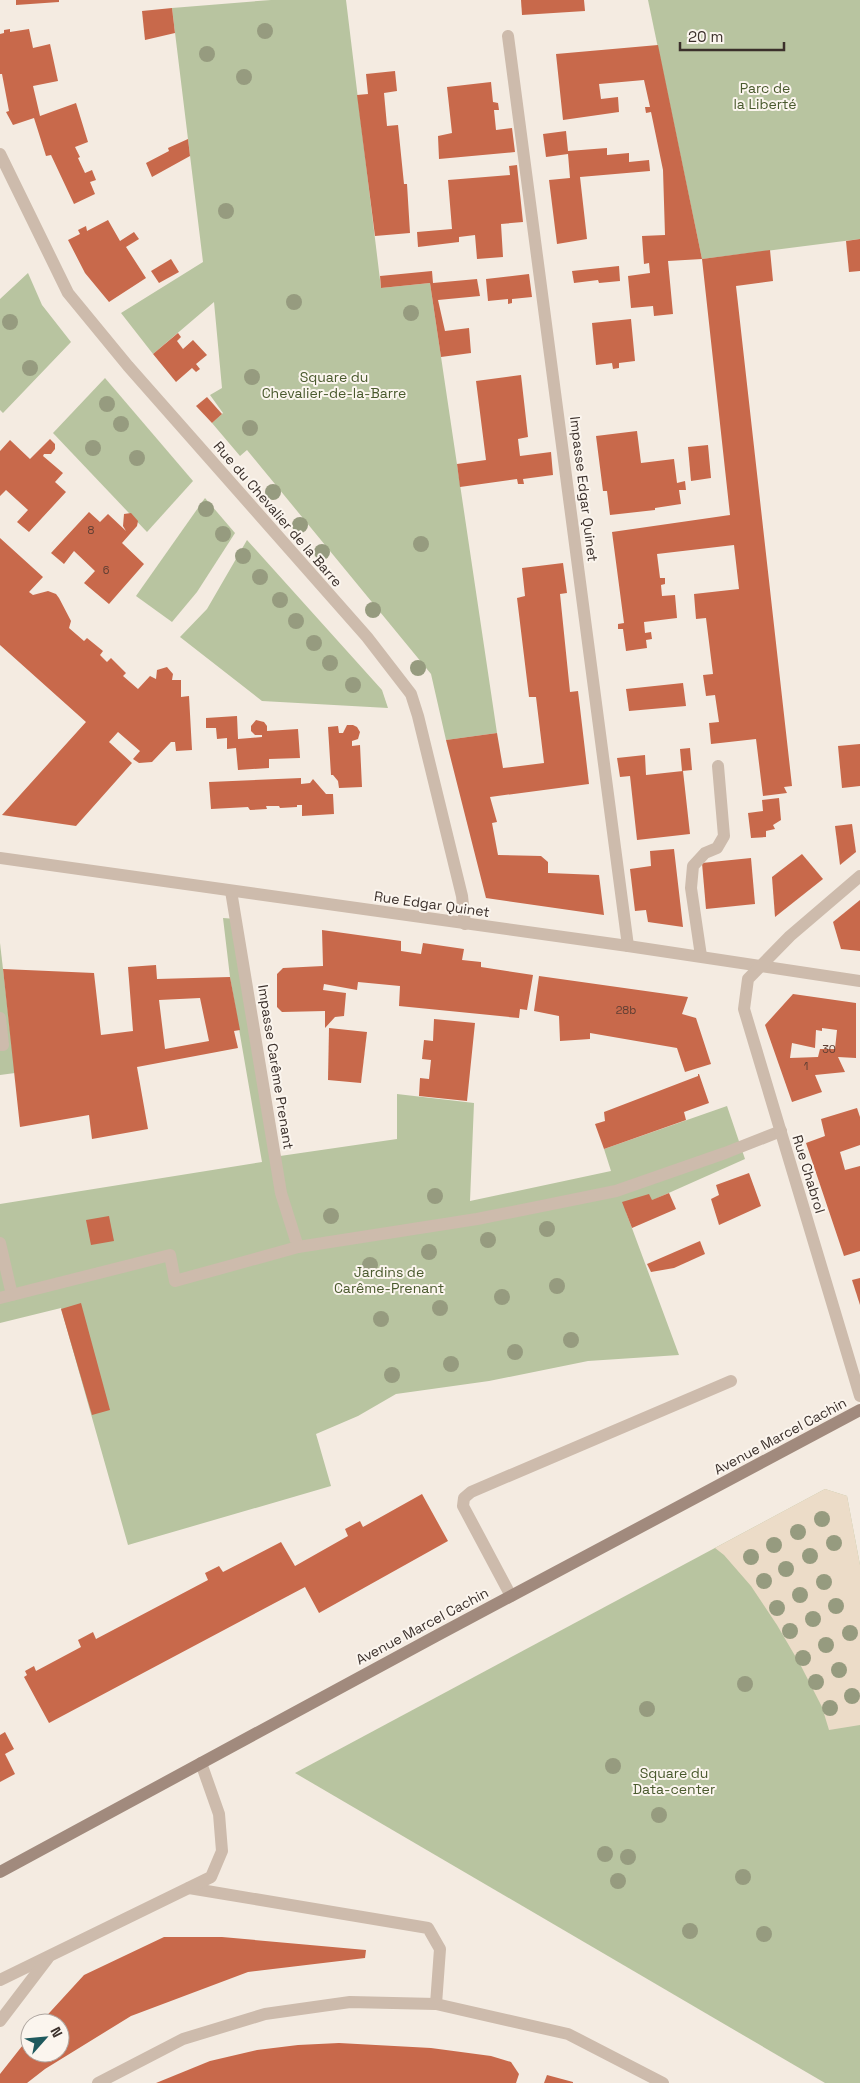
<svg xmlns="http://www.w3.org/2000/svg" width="860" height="2083" font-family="'Space Grotesk',sans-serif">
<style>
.green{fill:#b8c4a0}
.plaza{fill:#ecdcc8}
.building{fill:#c8694b;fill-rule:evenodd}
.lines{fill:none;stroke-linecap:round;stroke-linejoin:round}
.lane{stroke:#cdbbac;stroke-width:12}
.street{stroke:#cdbbac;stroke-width:12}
.secondary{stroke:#a18a7d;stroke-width:12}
.tree{fill:#969b7f}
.labels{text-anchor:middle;stroke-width:4;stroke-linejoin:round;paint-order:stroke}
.number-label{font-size:11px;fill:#5e3e33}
.park-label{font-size:14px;fill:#4a5a2e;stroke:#fbf5ee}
.street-label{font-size:14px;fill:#3b302b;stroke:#fbf5ee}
</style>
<rect width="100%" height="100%" fill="#f4ebe1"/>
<g class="green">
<polygon points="271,0 346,0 381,288 430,283 497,733 446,740 431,674 247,450 240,456 212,423 223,413 210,395 222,388 214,302 153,354 121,313 203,262 172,8"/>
<polygon points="648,0 860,0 860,239 702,259"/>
<polygon points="28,273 42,305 71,342 3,413 0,410 0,299"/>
<polygon points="105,378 193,481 147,532 53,433"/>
<polygon points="205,498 235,533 197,592 172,622 136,596"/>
<polygon points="247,540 382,690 388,708 262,701 180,637 207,609"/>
<polygon points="223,918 237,919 280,1156 397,1139 397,1094 474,1103 470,1201 611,1171 604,1149 727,1106 745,1159 626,1212 679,1355 588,1361 489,1381 396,1394 358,1416 316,1434 331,1486 128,1545 61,1308 0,1323 0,1204 262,1162 230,977"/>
<polygon points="0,943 15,1073 0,1075"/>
<polygon points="825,1489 847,1496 860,1565 860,2083 825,2083 295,1773"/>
</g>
<polygon class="plaza" points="825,1489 847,1496 860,1565 860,1725 829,1730 822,1707 801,1666 777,1625 751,1586 724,1555 715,1548"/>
<g class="building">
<polygon points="16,0 59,0 59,2 16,5"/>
<polygon points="521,0 584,0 585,11 522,15"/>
<polygon points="172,8 175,33 145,40 142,11"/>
<polygon points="10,29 10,32 29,29 33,48 50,44 58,81 33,86 40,116 76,103 88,142 75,147 80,157 78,158 85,173 92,170 96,180 90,182 95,194 74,204 51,155 46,156 34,118 13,125 6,112 9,111 2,74 0,74 0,34 4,33 4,30"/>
<polygon points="658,45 702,259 668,261 673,314 654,316 653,306 631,308 628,276 650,273 649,263 644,264 642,236 665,235 663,170 651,112 646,113 645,107 650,107 644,80 599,84 601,99 618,97 619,112 563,120 556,54"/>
<polygon points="395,71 397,91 384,93 387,126 398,125 404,184 407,184 410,233 375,236 357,95 368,94 366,74"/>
<polygon points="491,82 493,102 498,103 499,110 494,110 496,130 512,128 515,152 439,159 438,136 452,133 447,87"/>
<polygon points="566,131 568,151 607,148 607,155 629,153 629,162 649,160 650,171 580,177 587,239 557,244 549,180 570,178 568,154 546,157 543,134"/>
<polygon points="188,139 190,156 152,177 146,163 169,151 168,148"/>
<polygon points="517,165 523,222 501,224 503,257 477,259 475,235 459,237 459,242 418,247 417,232 452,229 448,180 510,175 509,166"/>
<polygon points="108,220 120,241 134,232 139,239 126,247 146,278 109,302 85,273 68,240 80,234 78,230 86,226 87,231"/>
<polygon points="860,239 860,271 849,272 846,241"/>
<polygon points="770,250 773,281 736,286 792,786 784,787 787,793 763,796 756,739 711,744 709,723 719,722 715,695 706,696 703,675 713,674 706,618 696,619 694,594 739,589 734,545 657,554 660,578 665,578 665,584 661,585 662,596 675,595 677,618 644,622 645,633 651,632 652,639 646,640 647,648 626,651 623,629 618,629 618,624 624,623 612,532 730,515 702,259"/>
<polygon points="171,259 179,272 159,283 151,271"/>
<polygon points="619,266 620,281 599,283 598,280 574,283 572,271"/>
<polygon points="432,271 433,283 477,279 480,296 438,300 445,331 469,328 471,353 441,357 430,283 381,288 380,276"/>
<polygon points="529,274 532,297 512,299 512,303 508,304 508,299 488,301 486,279"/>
<polygon points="631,319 635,361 619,363 619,368 613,369 612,363 596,365 592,323"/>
<polygon points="178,333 181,337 177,341 183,349 193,340 207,355 196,364 200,369 196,372 192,368 176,382 153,354"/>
<polygon points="521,375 528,437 518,439 520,456 551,452 553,475 523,479 524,484 518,484 517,479 460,487 457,464 486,460 476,381"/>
<polygon points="207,397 222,414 212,423 196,406"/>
<polygon points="637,431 641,463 674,459 677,483 685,481 686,490 679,490 681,504 655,508 655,510 610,515 607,491 603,491 596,436"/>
<polygon points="50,439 55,444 55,449 51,454 44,454 43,456 63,473 55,482 66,492 29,532 17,522 28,510 6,490 0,496 0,451 10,440 30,459"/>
<polygon points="708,445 711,478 691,481 688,447"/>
<polygon points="89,512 100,522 108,514 126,531 123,526 124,514 131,513 138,521 137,526 122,543 144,564 109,604 84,583 95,571 74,551 64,564 51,553"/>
<polygon points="0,538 43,577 29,592 33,595 48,591 56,594 59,598 71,621 69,628 84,641 87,638 103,651 100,655 107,662 111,658 126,673 123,676 138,689 150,676 156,679 157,670 167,667 173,674 172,680 181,680 181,697 189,696 192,750 176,751 175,742 171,742 152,762 139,763 133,759 140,751 118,732 109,742 132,763 76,826 2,815 86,722 0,645"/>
<polygon points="563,563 567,593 560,594 570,692 578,691 589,784 490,797 497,822 492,823 498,855 541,856 548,862 548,873 599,875 604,915 486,898 446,740 497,733 503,768 544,763 536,697 529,697 517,598 525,596 522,568"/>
<polygon points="683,683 686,706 629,711 626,689"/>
<polygon points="237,716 238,739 262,737 262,735 255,735 251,731 251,726 256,720 264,722 267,726 267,731 298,729 300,758 269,759 269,768 238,770 236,748 227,749 227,738 217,739 216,728 206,728 206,718"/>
<polygon points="347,725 353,725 357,727 360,732 358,739 352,741 352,746 360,745 362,787 339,788 338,781 333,775 331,775 328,727 338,726 339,733 343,733"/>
<polygon points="860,744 860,786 842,788 838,746"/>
<polygon points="690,748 692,770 682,771 680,749"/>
<polygon points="645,755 646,775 683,771 690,834 637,840 630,776 620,777 617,758"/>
<polygon points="301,778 301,784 310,783 313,779 326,794 333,794 334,814 302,816 302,805 297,805 297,807 280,808 279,806 266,806 267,809 250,810 248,807 211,809 209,782"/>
<polygon points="779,798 781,820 773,825 775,829 766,831 766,837 751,838 748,813 763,811 762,800"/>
<polygon points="852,824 856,852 840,865 835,826"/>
<polygon points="674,849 683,927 648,922 646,910 635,911 630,869 651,866 650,851"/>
<polygon points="802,854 823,879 775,917 772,877"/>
<polygon points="751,858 755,904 706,909 702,863"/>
<polygon points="860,900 860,951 841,949 833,922"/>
<polygon points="322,930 401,941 401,951 421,954 423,943 464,949 462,960 481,962 481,967 533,975 527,1010 520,1009 519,1018 399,1006 400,986 358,982 357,990 324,984 323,990 346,993 344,1016 335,1017 325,1028 325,1011 282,1012 277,1007 277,974 283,968 323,966"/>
<path d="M156,965L157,979L230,977L240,1030L234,1031L238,1048L137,1067L148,1129L92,1139L89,1115L20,1127L3,969L94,973L101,1035L133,1031L128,967ZM200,998L209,1041L165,1049L159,1000Z"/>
<polygon points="539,976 688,997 682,1014 696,1018 711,1064 685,1072 677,1048 590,1033 590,1039 560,1041 559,1016 534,1011"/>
<path d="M793,994L856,1003V1058L838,1057L845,1072L815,1075L822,1092L792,1102L765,1025ZM822,1028L837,1030L835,1049H820L818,1057L790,1058L792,1043L815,1048L816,1030L822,1031Z"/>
<polygon points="434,1019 475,1023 467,1101 419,1096 420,1078 429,1079 431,1060 422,1059 424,1040 433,1041"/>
<polygon points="329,1028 367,1032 361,1083 328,1080"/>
<polygon points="698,1074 699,1074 709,1103 684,1112 686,1120 604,1149 595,1124 605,1121 604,1112 698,1076"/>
<polygon points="857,1108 860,1117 860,1145 840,1152 845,1170 860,1166 860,1251 844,1256 806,1143 825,1136 821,1119"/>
<polygon points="749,1173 761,1206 719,1225 711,1199 719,1195 716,1185"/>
<polygon points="669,1193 676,1209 632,1228 622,1202 649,1194 652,1200"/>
<polygon points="109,1216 114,1241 91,1245 86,1220"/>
<polygon points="700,1241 705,1254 674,1268 651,1272 647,1264"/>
<polygon points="860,1278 860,1305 852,1280"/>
<polygon points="81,1303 110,1410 92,1415 61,1309"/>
<polygon points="422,1494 448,1541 319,1613 305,1587 49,1723 24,1677 27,1675 25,1671 34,1666 36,1671 81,1647 78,1640 93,1632 96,1639 208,1580 205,1573 219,1566 223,1572 281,1542 295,1566 348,1536 345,1529 360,1521 363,1527"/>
<polygon points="5,1732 14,1749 5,1754 15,1774 0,1782 0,1735"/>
<polygon points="164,1937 222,1937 366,1950 365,1958 248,1972 131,2016 45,2069 27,2083 0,2083 0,2074 30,2036 30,2053 60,2053 60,2023 40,2023 84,1975"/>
<polygon points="339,2043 431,2048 491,2056 511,2062 519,2074 516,2083 156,2083 210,2061 257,2050 298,2045"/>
<polygon points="547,2075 573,2082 573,2083 544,2083"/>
</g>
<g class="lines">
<g class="lane">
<polyline points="231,891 281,1193 298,1247"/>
<polyline points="701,956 691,888 693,866 705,853 717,848 724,836 718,766"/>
<polyline points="0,1018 3,1045 0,1045"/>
<polyline points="0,1243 12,1295"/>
<polyline points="0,1298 170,1255 175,1281 298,1247 477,1219 616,1191 725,1153 781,1131"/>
<polyline points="511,1596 463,1506 464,1498 471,1492 731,1381"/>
<polyline points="189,1888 428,1928 440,1949 436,2004"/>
<polyline points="0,1980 211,1877 222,1851 219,1814 201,1763"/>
<polyline points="0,2021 48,1958"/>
<polyline points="98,2083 183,2039 265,2014 350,2002 436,2004 568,2034 663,2083"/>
</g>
<g class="street">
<polyline points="508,36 628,946"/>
<polyline points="0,154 68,293 128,366 367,637 411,694 418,716 462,896 465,924"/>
<polyline points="0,858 628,946 860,981"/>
<polyline points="860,876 790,936 748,979 744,1009 860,1396"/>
</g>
<polyline class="secondary" points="0,1872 436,1636 860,1410"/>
</g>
<g class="tree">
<circle cx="265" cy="31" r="8"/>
<circle cx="207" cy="54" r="8"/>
<circle cx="244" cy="77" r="8"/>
<circle cx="226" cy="211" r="8"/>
<circle cx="294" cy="302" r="8"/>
<circle cx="411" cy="313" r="8"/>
<circle cx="10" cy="322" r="8"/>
<circle cx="30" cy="368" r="8"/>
<circle cx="252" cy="377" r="8"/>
<circle cx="107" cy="404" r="8"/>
<circle cx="121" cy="424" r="8"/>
<circle cx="250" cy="428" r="8"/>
<circle cx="93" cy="448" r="8"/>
<circle cx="137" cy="458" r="8"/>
<circle cx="273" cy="492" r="8"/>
<circle cx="206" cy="509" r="8"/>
<circle cx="300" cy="525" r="8"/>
<circle cx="223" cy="534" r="8"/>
<circle cx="421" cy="544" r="8"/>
<circle cx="322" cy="552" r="8"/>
<circle cx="243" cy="556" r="8"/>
<circle cx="260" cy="577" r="8"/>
<circle cx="280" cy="600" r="8"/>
<circle cx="373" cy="610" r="8"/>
<circle cx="296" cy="621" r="8"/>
<circle cx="314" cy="643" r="8"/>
<circle cx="330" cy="663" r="8"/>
<circle cx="418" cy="668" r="8"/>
<circle cx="353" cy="685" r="8"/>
<circle cx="435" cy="1196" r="8"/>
<circle cx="331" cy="1216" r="8"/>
<circle cx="547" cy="1229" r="8"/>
<circle cx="488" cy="1240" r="8"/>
<circle cx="429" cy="1252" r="8"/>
<circle cx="370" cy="1265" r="8"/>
<circle cx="557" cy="1286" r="8"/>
<circle cx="502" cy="1297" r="8"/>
<circle cx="440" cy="1308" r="8"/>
<circle cx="381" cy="1319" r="8"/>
<circle cx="571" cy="1340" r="8"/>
<circle cx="515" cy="1352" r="8"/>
<circle cx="451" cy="1364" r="8"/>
<circle cx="392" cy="1375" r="8"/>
<circle cx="822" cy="1519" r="8"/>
<circle cx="798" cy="1532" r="8"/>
<circle cx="834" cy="1543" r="8"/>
<circle cx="774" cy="1545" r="8"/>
<circle cx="810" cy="1556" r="8"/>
<circle cx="751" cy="1557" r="8"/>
<circle cx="786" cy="1569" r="8"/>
<circle cx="764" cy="1581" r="8"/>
<circle cx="824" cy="1582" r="8"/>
<circle cx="800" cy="1595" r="8"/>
<circle cx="836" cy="1606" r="8"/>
<circle cx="777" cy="1608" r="8"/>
<circle cx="813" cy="1619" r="8"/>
<circle cx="790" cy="1631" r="8"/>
<circle cx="850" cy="1633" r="8"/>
<circle cx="826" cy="1645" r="8"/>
<circle cx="803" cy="1658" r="8"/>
<circle cx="839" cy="1670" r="8"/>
<circle cx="816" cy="1682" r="8"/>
<circle cx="745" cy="1684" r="8"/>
<circle cx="852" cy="1696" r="8"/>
<circle cx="830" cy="1708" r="8"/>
<circle cx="647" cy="1709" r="8"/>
<circle cx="613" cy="1766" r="8"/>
<circle cx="659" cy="1815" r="8"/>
<circle cx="605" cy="1854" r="8"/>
<circle cx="628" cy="1857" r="8"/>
<circle cx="743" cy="1877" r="8"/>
<circle cx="618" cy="1881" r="8"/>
<circle cx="690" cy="1931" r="8"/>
<circle cx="764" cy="1934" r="8"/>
</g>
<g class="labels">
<g class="number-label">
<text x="91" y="534">8</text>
<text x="106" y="574">6</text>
<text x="626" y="1014">28b</text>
<text x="829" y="1053">30</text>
<text x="806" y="1070">1</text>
</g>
<g class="park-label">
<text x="765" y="93">Parc de<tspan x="765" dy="16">la Liberté</tspan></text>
<text x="334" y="382">Square du<tspan x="334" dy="16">Chevalier-de-la-Barre</tspan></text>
<text x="389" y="1277">Jardins de<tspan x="389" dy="16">Carême-Prenant</tspan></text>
<text x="674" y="1778">Square du<tspan x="674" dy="16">Data-center</tspan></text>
</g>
<g class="street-label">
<text transform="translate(584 489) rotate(83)" y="5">Impasse Edgar Quinet</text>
<text transform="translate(278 514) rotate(49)" y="5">Rue du Chevalier de la Barre</text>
<text transform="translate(432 904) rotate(8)" y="5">Rue Edgar Quinet</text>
<text transform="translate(276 1067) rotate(81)" y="5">Impasse Carême Prenant</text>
<text transform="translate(809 1174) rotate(73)" y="5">Rue Chabrol</text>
<text transform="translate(780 1436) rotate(-28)" y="5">Avenue Marcel Cachin</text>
<text transform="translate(422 1626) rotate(-28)" y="5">Avenue Marcel Cachin</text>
</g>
</g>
<g transform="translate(45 2038) rotate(63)"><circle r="24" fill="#fbf5ee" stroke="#aea6a0"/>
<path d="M0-4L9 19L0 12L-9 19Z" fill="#1f5a5e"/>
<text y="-8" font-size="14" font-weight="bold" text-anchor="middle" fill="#3b302b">N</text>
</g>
<path d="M680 42v8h104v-8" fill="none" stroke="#3b302b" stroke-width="2.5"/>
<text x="688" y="42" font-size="15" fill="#3b302b" stroke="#fbf5ee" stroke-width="4" paint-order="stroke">20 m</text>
</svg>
